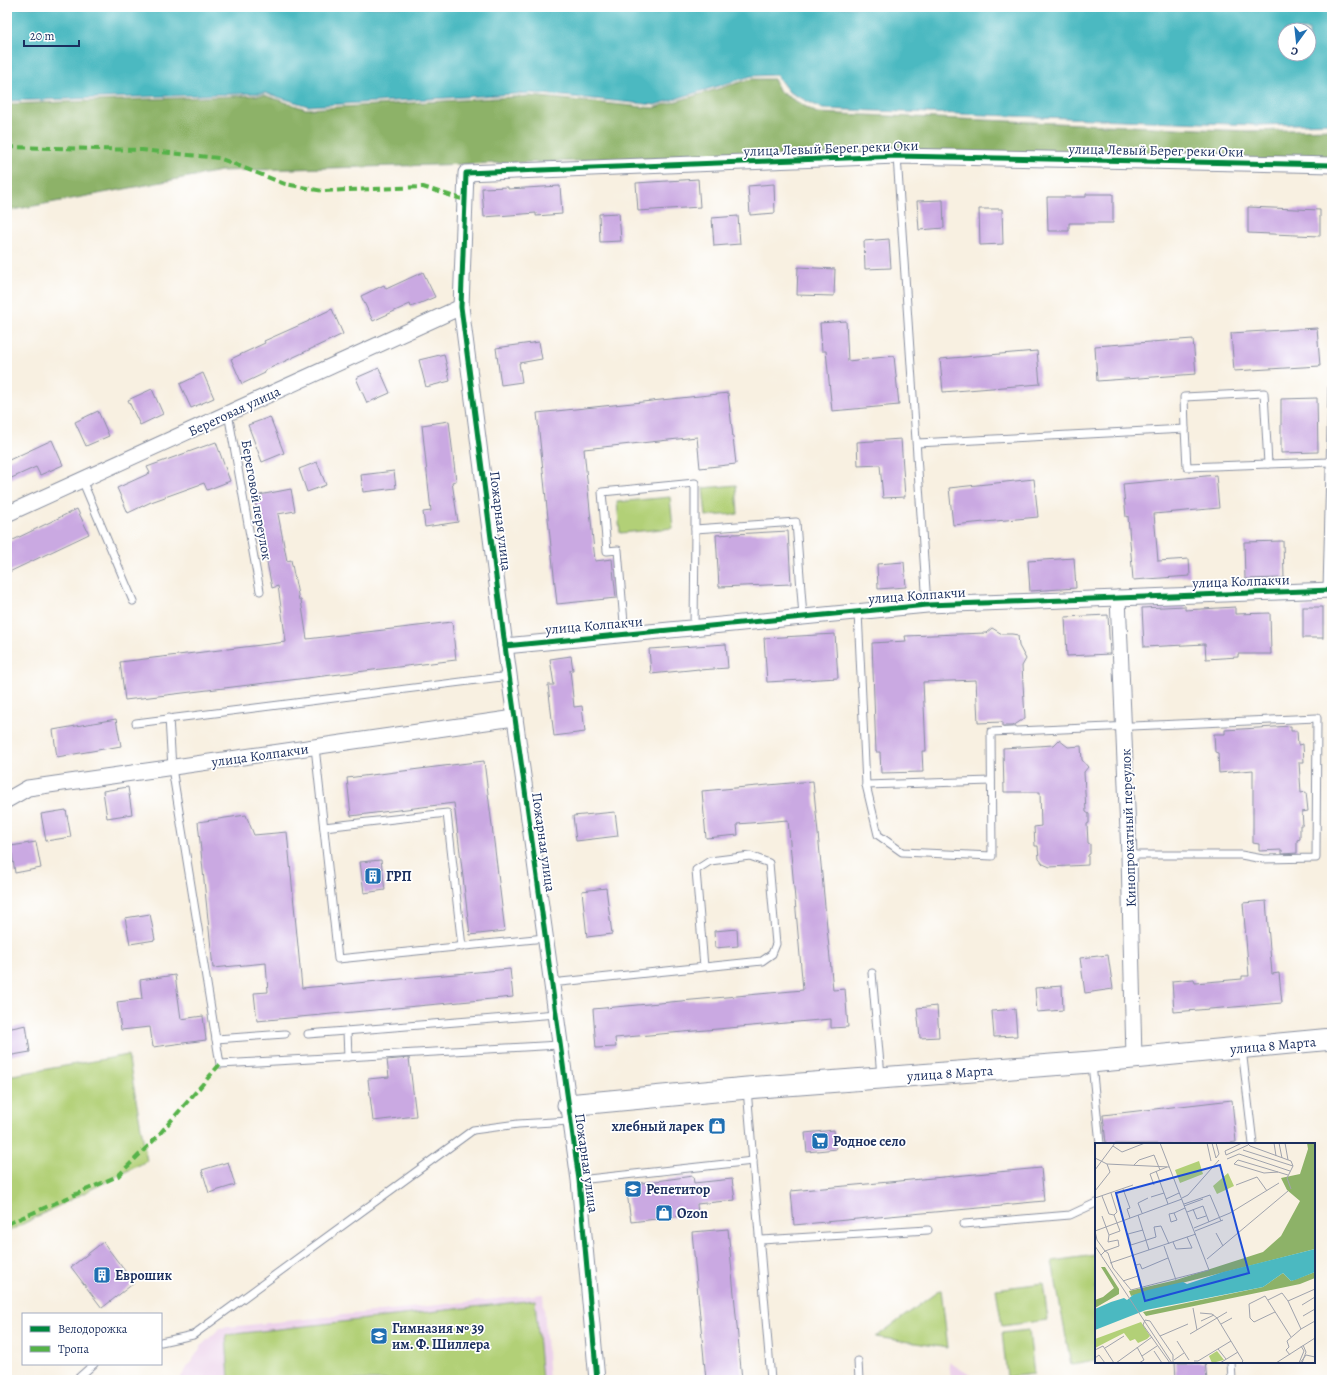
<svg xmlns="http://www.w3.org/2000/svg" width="1339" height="1387" font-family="Alegreya,serif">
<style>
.built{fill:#ecd1ea}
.green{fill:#b2d077;stroke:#66806a}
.forest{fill:#8db268;stroke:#547063}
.water{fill:#4bb9c1;stroke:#337490;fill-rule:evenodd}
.building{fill:#caa9e2}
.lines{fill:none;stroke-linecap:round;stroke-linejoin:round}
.lane-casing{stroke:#8a90a0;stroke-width:9}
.street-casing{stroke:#8a90a0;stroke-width:17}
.secondary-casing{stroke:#8a90a0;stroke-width:23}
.lane{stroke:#fff;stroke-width:7}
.street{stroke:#fff;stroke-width:15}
.secondary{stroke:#fff;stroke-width:21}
.quiet{stroke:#55b248;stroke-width:4;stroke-dasharray:8 4;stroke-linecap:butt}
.cycleway-casing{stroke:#fff;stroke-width:8}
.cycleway{stroke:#00873e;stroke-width:5}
.labels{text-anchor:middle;stroke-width:3.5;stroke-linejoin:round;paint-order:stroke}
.street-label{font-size:14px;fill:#1b2f5e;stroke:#fff}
.poi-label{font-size:14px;font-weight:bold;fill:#1b2f5e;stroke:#fff;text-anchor:start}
.inset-road{fill:none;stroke:#a0a3ad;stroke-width:1}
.view{fill:#1d4ed8;fill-opacity:0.15;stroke:#1d4ed8;stroke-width:2}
.inset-edge{fill:none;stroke:#1b2f5e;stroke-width:2}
</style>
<rect width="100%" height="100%" fill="#fff"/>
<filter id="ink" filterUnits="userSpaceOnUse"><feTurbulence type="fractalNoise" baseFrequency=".025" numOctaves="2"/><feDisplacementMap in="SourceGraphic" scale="8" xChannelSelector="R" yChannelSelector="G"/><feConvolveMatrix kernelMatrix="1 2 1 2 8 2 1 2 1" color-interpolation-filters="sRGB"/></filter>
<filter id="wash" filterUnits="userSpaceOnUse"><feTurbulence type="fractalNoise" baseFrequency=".012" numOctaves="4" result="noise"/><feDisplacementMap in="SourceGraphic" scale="16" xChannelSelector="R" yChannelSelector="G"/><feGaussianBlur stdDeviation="0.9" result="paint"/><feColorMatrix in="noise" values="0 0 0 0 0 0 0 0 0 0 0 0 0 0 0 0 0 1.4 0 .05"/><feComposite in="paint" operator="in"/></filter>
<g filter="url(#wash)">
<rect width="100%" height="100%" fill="#f8f0e1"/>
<g class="built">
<polygon points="543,1294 549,1380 179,1380 203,1344 220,1328"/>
<polygon points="949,1362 978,1380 951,1380"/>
</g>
<g class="green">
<polygon points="736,485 738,514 706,516 703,488"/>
<polygon points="670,497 673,528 620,533 617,502"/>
<polygon points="128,1055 147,1161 7,1232 7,1076"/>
<polygon points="1096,1255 1096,1361 1071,1365 1052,1261"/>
<polygon points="1043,1283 1048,1320 1002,1326 996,1289"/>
<polygon points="941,1289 948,1348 876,1337"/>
<polygon points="535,1300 542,1380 229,1380 226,1335"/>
<polygon points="1029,1330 1034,1374 1007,1377 1002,1333"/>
</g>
<polygon class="forest" points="751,79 774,79 780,92 817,113 1247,131 1332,129 1332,162 897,152 221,171 7,211 7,104 264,95 306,109 530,96 653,108"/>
<path class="water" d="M7,7H1332V123L1259,125L823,109L789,92L776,75L752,76L655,105L532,93L308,106L265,93L7,101ZM1285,30H1309V54H1285Z"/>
<g id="blocks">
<g class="building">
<polygon points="698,179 700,207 638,211 636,183"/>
<polygon points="774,184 775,213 750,215 748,186"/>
<polygon points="560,186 562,214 536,216 536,213 484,217 482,188 508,187 508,189"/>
<polygon points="1086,194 1113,194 1113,223 1069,223 1069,231 1048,231 1047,197 1086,197"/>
<polygon points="943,200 944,228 919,230 917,201"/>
<polygon points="1248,207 1320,210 1320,236 1248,233"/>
<polygon points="979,209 1002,209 1003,244 980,245"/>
<polygon points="619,213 621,241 600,242 599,214"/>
<polygon points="738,216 740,244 714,246 712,218"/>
<polygon points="889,239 891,268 865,269 864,241"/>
<polygon points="798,267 835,269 834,296 797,295"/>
<polygon points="423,272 435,297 411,307 410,304 373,321 361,296 384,285 386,289"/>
<polygon points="332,309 343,334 264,371 265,373 242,384 231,359 265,343 264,341 309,321 309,320"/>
<polygon points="846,321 848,361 894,356 899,405 832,411 826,351 822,351 820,323"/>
<polygon points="1317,328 1320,366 1234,371 1231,333"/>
<polygon points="1193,339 1196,374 1097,381 1095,346"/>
<polygon points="539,342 542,359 519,363 522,382 501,385 496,348"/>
<polygon points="1037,351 1040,384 943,392 940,359"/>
<polygon points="444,354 450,381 426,387 419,360"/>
<polygon points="379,368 390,393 367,403 356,378"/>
<polygon points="203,373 214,398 191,408 180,384"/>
<polygon points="152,389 163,414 140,425 128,400"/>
<polygon points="728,393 736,464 700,468 697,437 584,449 595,561 612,559 616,598 557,604 537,413"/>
<polygon points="1317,398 1318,452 1281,453 1281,399"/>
<polygon points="98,411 109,436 86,446 75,422"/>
<polygon points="270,417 284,453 262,462 248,425"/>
<polygon points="449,421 456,481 452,482 458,522 425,527 423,512 431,511 422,425"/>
<polygon points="901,439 905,497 883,498 880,465 858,466 857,442"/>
<polygon points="52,440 63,465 40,475 36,467 7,480 7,461"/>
<polygon points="216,442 230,481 207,490 204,483 151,502 128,513 117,488 150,473 147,467"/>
<polygon points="317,462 326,485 307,492 299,469"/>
<polygon points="394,471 396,488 363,492 361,475"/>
<polygon points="1216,475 1219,508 1154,514 1158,561 1189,559 1190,576 1133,580 1128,516 1126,517 1123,484"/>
<polygon points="1034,479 1038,517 953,525 949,488"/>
<polygon points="291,489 295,511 278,514 287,561 291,560 299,600 301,600 307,639 452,622 456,660 125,700 120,662 286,642 278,586 272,588 254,496"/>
<polygon points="77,509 89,534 7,573 7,543"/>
<polygon points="788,531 791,584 719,587 716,535"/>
<polygon points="1283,541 1284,578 1245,579 1244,542"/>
<polygon points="1074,558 1076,588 1030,591 1028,561"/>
<polygon points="904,562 906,587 878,589 877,564"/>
<polygon points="1185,606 1185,610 1235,607 1235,614 1270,613 1271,654 1238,654 1238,657 1206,659 1205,644 1144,647 1142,608"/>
<rect x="1303" y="607" width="20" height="31"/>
<polygon points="1108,615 1110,654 1067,656 1065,617"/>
<polygon points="992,628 1002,634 1012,634 1018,635 1019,646 1026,659 1022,666 1025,718 1013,726 1002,726 1002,722 978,723 976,680 923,682 926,751 922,751 923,772 881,773 880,752 876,752 872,643 906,641 905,636 986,633"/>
<polygon points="835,634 838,678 767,682 764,638"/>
<polygon points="726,644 728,668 699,670 699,669 651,674 649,649"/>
<polygon points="571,656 573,670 570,670 574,707 582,706 585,732 554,736 548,685 554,685 550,659"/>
<polygon points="116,719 121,746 57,757 53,730"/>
<polygon points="1291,726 1291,731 1297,731 1298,745 1303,744 1304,762 1299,762 1301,793 1306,792 1308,811 1302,812 1303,825 1300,825 1300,839 1297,840 1297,853 1282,854 1282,850 1259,851 1259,844 1253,843 1253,770 1219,773 1218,753 1215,752 1214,734 1225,734 1225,730"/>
<polygon points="1059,740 1068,747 1081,746 1082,760 1088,767 1084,772 1086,812 1089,814 1089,823 1087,824 1088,843 1090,844 1090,854 1088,855 1088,865 1050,867 1043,864 1039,859 1038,846 1035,846 1034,827 1041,826 1040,792 1004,792 1003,748 1054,745"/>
<polygon points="484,761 505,931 470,935 454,803 351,816 347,778"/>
<polygon points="813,781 833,990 845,989 848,1027 831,1028 831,1019 615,1038 616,1047 596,1048 593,1009 803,990 788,820 737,824 738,835 706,838 702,791"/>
<polygon points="128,787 132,814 107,818 103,791"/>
<polygon points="66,810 71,837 46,841 41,814"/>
<polygon points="615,812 618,836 576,841 573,816"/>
<polygon points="246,815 254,835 287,832 302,988 510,969 513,997 257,1021 254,993 268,992 266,963 213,968 198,822"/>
<polygon points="36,842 41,868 15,873 11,846"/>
<polygon points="381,860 385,890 364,893 360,862"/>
<polygon points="606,888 612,934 587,937 582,891"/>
<polygon points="1266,901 1272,974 1279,973 1282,1003 1174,1012 1172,981 1194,979 1195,983 1242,979 1242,976 1249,976 1243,903"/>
<polygon points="150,914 155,940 130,944 125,918"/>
<polygon points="737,929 738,946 715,948 714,931"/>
<polygon points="1108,955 1113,989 1085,993 1080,958"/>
<polygon points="175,975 181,1019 203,1016 206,1040 153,1047 150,1027 121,1030 117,1002 142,999 140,980"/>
<polygon points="1062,986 1063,1010 1037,1012 1035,988"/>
<polygon points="937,1006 939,1037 920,1038 917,1008"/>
<polygon points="1015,1009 1017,1036 994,1037 992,1011"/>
<polygon points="26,1025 30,1052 7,1056 7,1029"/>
<polygon points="409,1058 416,1116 373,1121 368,1079 389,1077 387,1060"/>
<polygon points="1232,1100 1236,1142 1223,1144 1106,1144 1103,1115"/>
<polygon points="834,1130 836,1149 807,1152 805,1133"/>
<polygon points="228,1162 235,1185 209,1193 202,1170"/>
<polygon points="1041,1168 1044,1201 1002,1205 1002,1206 878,1217 794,1225 791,1191"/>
<polygon points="693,1176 694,1183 732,1179 735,1200 697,1204 698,1214 631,1222 626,1185"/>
<polygon points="728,1229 742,1380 706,1380 692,1232"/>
<polygon points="103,1242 134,1283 102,1308 71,1267"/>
<polygon points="1175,1362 1205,1362 1207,1380 1176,1380"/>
</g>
</g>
</g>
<g filter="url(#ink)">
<use href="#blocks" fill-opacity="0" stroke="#8a90a0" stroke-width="1"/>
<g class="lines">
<g class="lane-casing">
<g id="lane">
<polyline points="897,156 927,605"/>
<polyline points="228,413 260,591"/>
<polyline points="1185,429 1187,467 1268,464"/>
<polyline points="917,443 1185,429 1184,397 1264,393 1268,464 1330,462"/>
<polyline points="82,480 133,601"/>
<polyline points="1327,590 1332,388"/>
<polyline points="858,612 866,785 878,835 902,852 992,856 991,732 1317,718 1316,858 1263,859 1241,855 1129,855"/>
<polyline points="694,628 695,529"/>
<polyline points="625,635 618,550 607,551 602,492 695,483 695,529 796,522 803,617"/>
<polyline points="169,718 172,768 220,1064 559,1045"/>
<polyline points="136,723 509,676"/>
<polyline points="315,747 338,959 545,938"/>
<polyline points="866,785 991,781"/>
<polyline points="324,827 447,813 462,947"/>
<polyline points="872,973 881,1076"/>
<polyline points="551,983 762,961 772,954 776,944 769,863 750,856 710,861 696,870 704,967"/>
<polyline points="347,1031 348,1057"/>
<polyline points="308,1034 556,1014"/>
<polyline points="216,1039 285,1034"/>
<polyline points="1242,1049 1253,1144"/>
<polyline points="1092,1064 1100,1144"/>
<polyline points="747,1089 771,1380"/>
<polyline points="579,1180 753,1161"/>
<polyline points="964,1224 1070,1215 1096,1203"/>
<polyline points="761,1240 928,1230"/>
<polyline points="161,1342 193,1335 473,1130 518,1124 570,1121"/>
<polyline points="858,1361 859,1380"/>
<polyline points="1231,1362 1232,1380"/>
<polyline points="76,1380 94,1364"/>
</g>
</g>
<g class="street-casing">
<g id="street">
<polyline points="7,514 461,307"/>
<polyline points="1118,598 1129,855 1134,1058"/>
<polyline points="505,646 927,605 1332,590"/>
<polyline points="7,800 28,788 515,718"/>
<polyline points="597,1380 579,1180 505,646 461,307 466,173 897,156 1332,165"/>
</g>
</g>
<g class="secondary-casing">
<polyline id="secondary" points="568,1105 747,1088 1091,1062 1332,1039"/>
</g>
<use href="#lane" class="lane"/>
<use href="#street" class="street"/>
<use href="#secondary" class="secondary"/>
<g class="quiet">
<polyline points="7,147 142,150 219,158 285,184 323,191 423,187 465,200"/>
<polyline points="7,1224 118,1176 156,1138 220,1064"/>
</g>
<g class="cycleway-casing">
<g id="cycleway">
<polyline points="505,646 927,605 1332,590"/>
<polyline points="597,1380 579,1180 505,646 461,307 466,173 897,156 1332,165"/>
</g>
</g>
<use href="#cycleway" class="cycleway"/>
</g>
</g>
<defs>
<g id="building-square" transform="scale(0.9)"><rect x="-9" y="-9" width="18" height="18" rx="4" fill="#1f6fb2" stroke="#fff"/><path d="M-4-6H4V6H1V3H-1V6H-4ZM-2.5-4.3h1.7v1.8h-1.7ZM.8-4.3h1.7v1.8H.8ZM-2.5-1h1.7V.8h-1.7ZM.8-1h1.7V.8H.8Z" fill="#fff"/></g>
<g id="shop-square" transform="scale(0.9)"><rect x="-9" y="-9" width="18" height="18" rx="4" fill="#1f6fb2" stroke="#fff"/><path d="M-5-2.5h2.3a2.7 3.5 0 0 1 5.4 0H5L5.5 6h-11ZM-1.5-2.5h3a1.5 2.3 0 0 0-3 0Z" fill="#fff"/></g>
<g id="supermarket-square" transform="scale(0.9)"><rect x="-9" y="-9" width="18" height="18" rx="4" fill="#1f6fb2" stroke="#fff"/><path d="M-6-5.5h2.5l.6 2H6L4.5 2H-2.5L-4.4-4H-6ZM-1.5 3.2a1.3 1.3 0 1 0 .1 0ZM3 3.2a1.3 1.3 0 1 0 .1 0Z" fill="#fff"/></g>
<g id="school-square" transform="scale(0.9)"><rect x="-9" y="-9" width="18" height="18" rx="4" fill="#1f6fb2" stroke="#fff"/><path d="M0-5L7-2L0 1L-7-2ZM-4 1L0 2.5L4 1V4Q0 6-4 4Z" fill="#fff"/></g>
</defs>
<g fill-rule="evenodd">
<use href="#building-square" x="373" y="876"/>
<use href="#shop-square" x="717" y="1126"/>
<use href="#supermarket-square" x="820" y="1141"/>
<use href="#school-square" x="633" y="1189"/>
<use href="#shop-square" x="664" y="1213"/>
<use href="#building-square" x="102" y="1275"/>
<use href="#school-square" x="379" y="1336"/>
</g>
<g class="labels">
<g class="street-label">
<text transform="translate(831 148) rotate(-2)" y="5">улица Левый Берег реки Оки</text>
<text transform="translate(1156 150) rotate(1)" y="5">улица Левый Берег реки Оки</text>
<text transform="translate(234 411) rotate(-25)" y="5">Береговая улица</text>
<text transform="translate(257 500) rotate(80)" y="5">Береговой переулок</text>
<text transform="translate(501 521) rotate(83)" y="5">Пожарная улица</text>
<text transform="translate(1241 581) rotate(-2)" y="5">улица Колпакчи</text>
<text transform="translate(917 595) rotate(-4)" y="5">улица Колпакчи</text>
<text transform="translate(594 625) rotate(-5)" y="5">улица Колпакчи</text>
<text transform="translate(260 755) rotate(-8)" y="5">улица Колпакчи</text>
<text transform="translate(1128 828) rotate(-92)" y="5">Кинопрокатный переулок</text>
<text transform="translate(544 842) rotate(82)" y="5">Пожарная улица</text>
<text transform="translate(1273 1045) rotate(-5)" y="5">улица 8 Марта</text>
<text transform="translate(950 1073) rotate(-4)" y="5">улица 8 Марта</text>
<text transform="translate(587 1163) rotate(82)" y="5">Пожарная улица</text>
</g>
<g class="poi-label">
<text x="386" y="881">ГРП</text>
<text x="704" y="1131" text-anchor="end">хлебный ларек</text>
<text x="833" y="1146">Родное село</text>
<text x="646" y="1194">Репетитор</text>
<text x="677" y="1218">Ozon</text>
<text x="115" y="1280">Еврошик</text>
<text x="392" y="1333">Гимназия № 39<tspan x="392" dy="16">им. Ф. Шиллера</tspan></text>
</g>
</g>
<g transform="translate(1095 1143)">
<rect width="220" height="220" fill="#f8f0e1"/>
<path d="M104,18L108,31L85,40L80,27ZM133,30L139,43L122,51L118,43ZM46,179L55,193L52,196L43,200L40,196L35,198L29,190L0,205V196ZM122,208L129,217L117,220L114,213Z" fill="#b2d077"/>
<path d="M212,0H220V106L36,153L34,148L81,137L168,109L186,93L205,58L192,47L186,35L205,31L213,6ZM6,124H10L24,146V151L0,165V157L8,154L19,145ZM220,129V135L205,141L51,173L48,169L168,144L188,130L196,138Z" fill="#8db268"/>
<path d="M220,106V129L200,137L196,138L188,130L168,144L51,167L0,187V166L16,159L29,155L32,157L38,152L53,147L88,139L92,141L128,129Z" fill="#4bb9c1"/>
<path class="inset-road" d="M112,0L116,18M117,0L121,15L124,11L121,0M152,0L155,3L196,18L198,23L192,35L196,46M179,0L181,13M184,0L187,15M190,0L193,17M18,3L27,9L50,0M148,7L198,23M130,8L131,12L153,2M130,8L147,0M0,15L12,21L74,24M132,16L144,11L195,28M39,22L44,17L59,12L65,27M0,27L20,0M61,28L73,61M183,29L169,30L139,21L143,17L193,32M59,42L55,31L72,24M141,42L162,34L172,48M28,46L35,65L32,66L35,75M0,48L15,29L12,21M7,53L14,71L19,72L22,69L16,50M56,54L69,50M0,55L38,42M87,55L93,52L124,17M71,56L84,50M89,61L115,52L126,78M89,63L108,56M98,66L102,76L111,73M92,69L108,63L114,79M47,70L43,60L53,55M79,70L82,77L76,79L74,71L79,70L90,65M43,72L54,107M99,85L135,70L184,40M48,87L33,91L36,102L61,94L59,84L66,83L74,101M0,88L87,56M0,88L2,97L10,108L24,103L23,97L13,99L14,92L7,73M100,88L128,77M121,90L128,103M14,92L25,88L19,72M78,99L81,106L97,105L92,94M0,103L77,220M69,103L81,137M6,112L10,108L13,110L18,125L36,147L114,127L65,0M38,112L46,145M112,116L193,48M15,120L101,91M41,122L45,121L47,126L73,115M28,138L43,133M173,157L187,150L193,158M207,162L220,154M98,165L102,187M180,169L159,179L155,175L154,161L170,153L172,156L196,194M105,170L117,171L122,175L132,169M208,173L220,166M106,178L119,172M126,181L137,175M206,186L220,178M95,191L122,175L148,218L146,220M65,193L93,181M82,198L94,217M42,204L49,217L44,220M10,205L29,193M123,206L131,216M0,207L8,203L19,220M59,208L67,220M195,212L191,207L194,204L192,198L206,186L193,158L220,146M47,213L62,203M0,215L4,212L10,220M79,217L89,210M99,218H103L136,198M21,220L57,194M75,220L48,182L50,177L55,178L65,193L78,212V220M125,220L143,209M181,220L220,195M204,220L209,208L206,203M205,220L211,212L220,214M207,220L211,209L208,202"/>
<path class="view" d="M125,22L154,130L50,158L21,50Z"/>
<rect width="220" height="220" class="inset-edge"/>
</g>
<rect width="1339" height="1387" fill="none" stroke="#fff" stroke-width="24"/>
<rect x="22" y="1313" width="140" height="52" fill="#ffffff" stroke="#a4acbf"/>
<rect x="30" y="1326" width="20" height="6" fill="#00873e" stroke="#a4acbf"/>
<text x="58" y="1333" font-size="12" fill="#1b2f5e">Велодорожка</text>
<rect x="30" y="1346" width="20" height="6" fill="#55b248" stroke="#a4acbf"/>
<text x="58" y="1353" font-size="12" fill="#1b2f5e">Тропа</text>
<g transform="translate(1297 42) rotate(195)"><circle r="19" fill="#ffffff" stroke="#a4acbf"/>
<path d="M0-3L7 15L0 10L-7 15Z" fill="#1f6fb2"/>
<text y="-6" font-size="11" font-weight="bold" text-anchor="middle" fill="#1b2f5e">С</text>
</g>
<path d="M24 40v6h55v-6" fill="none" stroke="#1b2f5e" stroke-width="2"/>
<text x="30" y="40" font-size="12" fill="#1b2f5e" stroke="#ffffff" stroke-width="3" paint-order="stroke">20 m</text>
</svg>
